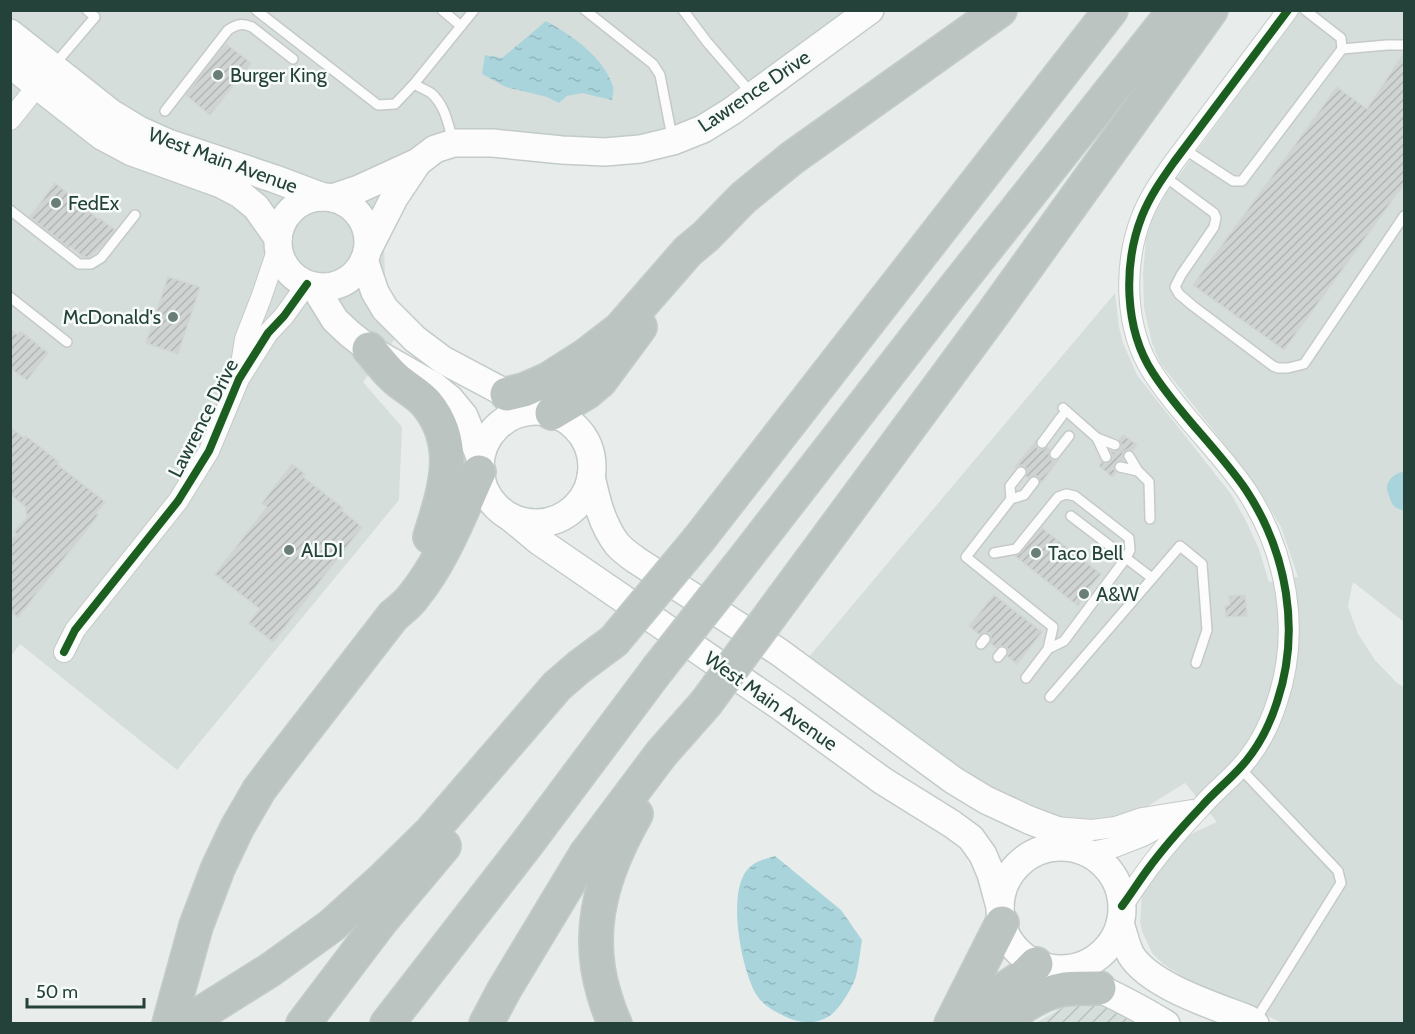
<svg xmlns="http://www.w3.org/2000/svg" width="1415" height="1034" font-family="Cabin,sans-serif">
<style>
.built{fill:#d6dedb}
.industrial{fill:url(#industrial-furrows)}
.water{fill:url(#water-ripples)}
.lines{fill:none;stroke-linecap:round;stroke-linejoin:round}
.river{stroke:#a9d4db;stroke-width:28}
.building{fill:url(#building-hatch);stroke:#d1d6d4;stroke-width:1.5}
.service-casing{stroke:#c5cac8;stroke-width:12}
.minor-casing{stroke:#c5cac8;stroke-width:22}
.secondary-casing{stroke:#c3cbc8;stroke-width:30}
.motorway-casing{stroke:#c3ccc9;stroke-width:36}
.service{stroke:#fcfcfc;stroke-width:9}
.minor{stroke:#fcfcfc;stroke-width:20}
.secondary{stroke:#fcfcfc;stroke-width:27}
.motorway{stroke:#bcc4c2;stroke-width:33}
.motorway-bridge-casing{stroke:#c3ccc9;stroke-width:36;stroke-linecap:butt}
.motorway-bridge{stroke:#bcc4c2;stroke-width:33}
.cycleway-casing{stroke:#f7fbf9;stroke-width:11}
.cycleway{stroke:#1b5e20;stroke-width:8}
.poi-dot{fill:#697e78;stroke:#f7fbf9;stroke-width:2}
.labels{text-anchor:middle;stroke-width:5;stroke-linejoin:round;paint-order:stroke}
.poi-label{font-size:20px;fill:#24423a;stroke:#f7fbf9;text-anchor:start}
.street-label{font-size:20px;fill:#24423a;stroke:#f7fbf9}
</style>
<defs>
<pattern id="industrial-furrows" width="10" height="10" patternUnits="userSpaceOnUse" patternTransform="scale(1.5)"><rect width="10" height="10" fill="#d6dedb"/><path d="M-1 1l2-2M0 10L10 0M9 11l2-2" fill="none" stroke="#b8c0bd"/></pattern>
<pattern id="water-ripples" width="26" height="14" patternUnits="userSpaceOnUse" patternTransform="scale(1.5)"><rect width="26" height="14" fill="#a9d4db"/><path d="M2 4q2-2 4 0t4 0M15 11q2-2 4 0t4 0" fill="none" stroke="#91b7bd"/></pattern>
<pattern id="building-hatch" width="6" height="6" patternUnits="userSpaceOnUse" patternTransform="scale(1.5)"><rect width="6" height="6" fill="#cfd4d2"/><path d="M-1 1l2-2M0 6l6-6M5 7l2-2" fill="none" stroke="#b2b7b5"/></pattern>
</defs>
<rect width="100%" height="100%" fill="#e8edeb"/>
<g class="built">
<polygon points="11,11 870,11 673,141 517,146 418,162 384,240 385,282 403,328 363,382 402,427 399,500 177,770 20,644 11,656"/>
<polygon points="1300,11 1404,11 1404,622 1353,582 1348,606 1358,634 1375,660 1397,683 1404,687 1404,1023 1282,1023 1182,976 1163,964 1152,953 1142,931 1140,921 1142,896 1147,885 1183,839 1199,830 1217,822 1185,783 1143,809 1108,822 1066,819 1046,814 1011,799 976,780 929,749 808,658 1115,293 1119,327 1123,343 1137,375 1231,494 1245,519 1259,549 1269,582 1298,577 1281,527 1266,502 1240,464 1160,363 1152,343 1144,308 1143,273 1146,239 1152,219 1166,193"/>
</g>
<polygon class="industrial" points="1083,996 1143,1024 1034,1024"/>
<g class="water">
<path d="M546,21C571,35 603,56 613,86C614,90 613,95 612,100L582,93L567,96L559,103L547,97L506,87L482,74L485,55L502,58Z"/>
<path d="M775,856L841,910L862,940C860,951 859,964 856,976C853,987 838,1012 828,1017C814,1025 797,1023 784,1016C773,1010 762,1005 756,994C741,968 727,894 747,870C755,861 765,859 775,856Z"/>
</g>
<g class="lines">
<polyline class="river" points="1404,486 1401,488 1404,496"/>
</g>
<g class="building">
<polygon points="226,44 251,63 210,115 186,95"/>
<polygon points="1404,53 1404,184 1284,350 1193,285 1337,87 1367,109"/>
<polygon points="55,183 98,219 99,218 115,230 102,246 89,257 83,257 70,246 69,248 30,217"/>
<polygon points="168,277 200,287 178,354 146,343"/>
<polygon points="10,329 18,335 20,331 48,353 27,380 10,368"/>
<polygon points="10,427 24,438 26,436 59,462 57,464 105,502 96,513 98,515 18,617 10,611 10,542 17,534 14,532 27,517 25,506 10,494"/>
<polygon points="1123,435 1137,445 1133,450 1128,449 1123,452 1122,457 1124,461 1119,460 1115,463 1113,468 1116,472 1112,477 1099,466 1102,462 1106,464 1111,461 1113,457 1111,451 1115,452 1120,450 1122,445 1119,440"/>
<polygon points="1036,441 1036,445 1038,449 1044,449 1047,447 1050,450 1049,456 1051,460 1055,461 1059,459 1041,483 1038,476 1032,476 1029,478 1026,476 1027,470 1025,466 1021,465 1015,467"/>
<polygon points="292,464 305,474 303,477 343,508 341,510 362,527 273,642 249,623 260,609 215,574 267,507 262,503"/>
<polygon points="1042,528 1101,574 1087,591 1078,606 1015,556 1021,553"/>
<polygon points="994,595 1042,632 1017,664 1007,656 1008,650 1006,646 1000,646 997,648 990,643 991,637 989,633 983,633 980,635 969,626"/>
<polygon points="1245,595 1247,616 1226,617 1225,606 1230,605 1229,596"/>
</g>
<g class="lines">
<g class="service-casing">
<g id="service">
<polyline points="256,10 378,105 395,104 414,84 474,10"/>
<polyline points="442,10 461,26"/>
<polyline points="585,10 653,64 660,75 672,137"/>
<polyline points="683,10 707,42 752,94"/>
<polyline points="1342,49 1387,45 1404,45"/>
<polyline points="55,64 95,17 87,10"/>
<path d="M414,84C419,87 426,90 431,93C445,105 448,124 453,141"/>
<path d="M165,111L228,30C237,24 242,23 252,27L293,59"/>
<polyline points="1184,149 1233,181 1242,181 1342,49 1341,38 1305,10"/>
<polyline points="1164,176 1214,213 1216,218 1214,227 1181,275 1175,287 1179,294 1193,306 1273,366 1278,368 1288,368 1304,364 1404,216"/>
<polyline points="10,210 79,264 91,264 101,258 135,215"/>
<polyline points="10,297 67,342"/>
<polyline points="1063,408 1097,438 1106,457"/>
<polyline points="1097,438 1115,445"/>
<polyline points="1042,443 1062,416"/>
<polyline points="1055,454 1069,436"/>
<polyline points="1129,456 1138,471"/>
<polyline points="1120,467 1138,471 1149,482 1150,519"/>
<polyline points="1011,499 1010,486 1021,472"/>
<polyline points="1071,516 1152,578"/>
<polyline points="994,553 1016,549 1058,497 1066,494 1075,496 1129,538 1130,550 1126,558 1064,641 1048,649"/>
<polyline points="981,644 985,639"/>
<polyline points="998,657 1002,652"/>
<polyline points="1026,678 1048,649 1053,627 966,557 1011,499 1024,495 1034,482"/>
<polyline points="1050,697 1180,546 1202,564 1207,630 1196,663"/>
<polyline points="1240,768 1338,871 1341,883 1255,1021"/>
</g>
</g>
<g class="minor-casing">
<g id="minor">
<polyline points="10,120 46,75"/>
<polyline points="240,371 245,339 261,298 278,248"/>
<polyline points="64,652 75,630 178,501 209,451 239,379 268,333 284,316 307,284"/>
<polyline points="1054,827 1092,830 1116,827 1142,818 1192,810"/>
<polyline points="1087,853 1115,847 1143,836 1176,818"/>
<path d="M1122,906C1131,894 1139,881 1148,869C1164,847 1182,827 1201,807C1213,793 1227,782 1239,769C1257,750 1269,727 1277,702C1301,631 1287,552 1246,490C1218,449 1180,415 1153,373C1124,329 1123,264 1142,216C1150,196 1162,179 1174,162L1288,10"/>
</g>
</g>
<g class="secondary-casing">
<g id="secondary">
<polyline points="10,33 111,113 139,130 168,143 275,179 323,197"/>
<polyline points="10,64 102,136 132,152 221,184 240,194 256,207 278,238"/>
<circle cx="323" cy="242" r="45"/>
<polyline points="332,198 359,189 418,162 435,149 454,143 492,143 562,150 605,152 640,149 673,141 703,129 732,111 870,10"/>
<polyline points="367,251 394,198 418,162"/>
<polyline points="364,260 375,292 385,309 415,339 443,360 507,394 524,404"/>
<polyline points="314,286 335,320 350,334 369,349 434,386 450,399 464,416 480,457"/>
<circle cx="536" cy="467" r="56"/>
<path d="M591,476C596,499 602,525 617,544C622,550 629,555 636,560L779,652L953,780L986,800L1029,820L1066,834L1083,851"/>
<polyline points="510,517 539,541 784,709 883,781 952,824 971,838 983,855 991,874 1000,907"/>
<circle cx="1061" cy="908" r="61"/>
<path d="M1120,924C1124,934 1126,946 1131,955C1150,986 1215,1006 1248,1019L1255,1024"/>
<path d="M1081,981C1111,992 1139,1008 1166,1024"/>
</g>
</g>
<g class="motorway-casing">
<g id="motorway">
<path d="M369,349C378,359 385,369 394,377C404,387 418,393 427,404C461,446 444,492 430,537"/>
<polyline points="507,394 524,390 549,379 585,356 620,329 688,251 706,236 743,198 792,158 1000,10"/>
<polyline points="552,413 587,392 600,381 640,327"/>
<polyline points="699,539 1111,10"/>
<polyline points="739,566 950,294 1175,10"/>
<polyline points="784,597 992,315 1211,10"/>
<path d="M169,1024L196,926L218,868L237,828L259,790L280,762L393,616C400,610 408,604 413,597C443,560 460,514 479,472"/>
<polyline points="184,1024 270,970 331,926 383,879 431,832 557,686 579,667 614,641"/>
<polyline points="303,1024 381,921 444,846"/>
<polyline points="387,1024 526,845 657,670"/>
<polyline points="486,1024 504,990 586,854 661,754 706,703"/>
<path d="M615,1024C610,1014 607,1004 604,994C584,929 604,870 636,814"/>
<polyline points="951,1024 1002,923"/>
<polyline points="978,1024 993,1000 1003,990 1024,976 1036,964"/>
<path d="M1004,1024C1019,1006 1042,993 1065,989C1076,988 1088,988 1099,988"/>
</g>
</g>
<use href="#service" class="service"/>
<use href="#minor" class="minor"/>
<use href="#secondary" class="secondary"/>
<use href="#motorway" class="motorway"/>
<g class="motorway-bridge-casing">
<g id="motorway-bridge">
<polyline points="614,641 699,539"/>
<polyline points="657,670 739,566"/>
<polyline points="706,703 784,597"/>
</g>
</g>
<use href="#motorway-bridge" class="motorway-bridge"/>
<g class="cycleway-casing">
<g id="cycleway">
<polyline points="64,652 75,630 178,501 209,451 239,379 268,333 284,316 307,284"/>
<path d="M1122,906C1131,894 1139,881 1148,869C1164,847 1182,827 1201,807C1213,793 1227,782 1239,769C1257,750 1269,727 1277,702C1301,631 1287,552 1246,490C1218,449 1180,415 1153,373C1124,329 1123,264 1142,216C1150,196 1162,179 1174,162L1288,10"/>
</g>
</g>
<use href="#cycleway" class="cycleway"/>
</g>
<g class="poi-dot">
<circle cx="218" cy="75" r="6"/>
<circle cx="56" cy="203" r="6"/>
<circle cx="173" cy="317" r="6"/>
<circle cx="289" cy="550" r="6"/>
<circle cx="1036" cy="553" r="6"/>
<circle cx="1084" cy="594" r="6"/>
</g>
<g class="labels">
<g class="poi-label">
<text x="230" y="82">Burger King</text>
<text x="68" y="210">FedEx</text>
<text x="161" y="324" text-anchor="end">McDonald's</text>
<text x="301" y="557">ALDI</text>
<text x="1048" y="560">Taco Bell</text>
<text x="1096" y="601">A&amp;W</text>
</g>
<g class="street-label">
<text transform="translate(754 91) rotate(-34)" y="7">Lawrence Drive</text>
<text transform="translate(223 160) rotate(20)" y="7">West Main Avenue</text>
<text transform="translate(203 418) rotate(-63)" y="7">Lawrence Drive</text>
<text transform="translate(771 701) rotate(35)" y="7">West Main Avenue</text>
</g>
</g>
<rect width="1415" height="1034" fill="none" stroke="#24423a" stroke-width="24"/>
<path d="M27 998v9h117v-9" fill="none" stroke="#24423a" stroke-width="3"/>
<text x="36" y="998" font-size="18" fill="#24423a" stroke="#f7fbf9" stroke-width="4.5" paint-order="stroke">50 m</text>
</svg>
